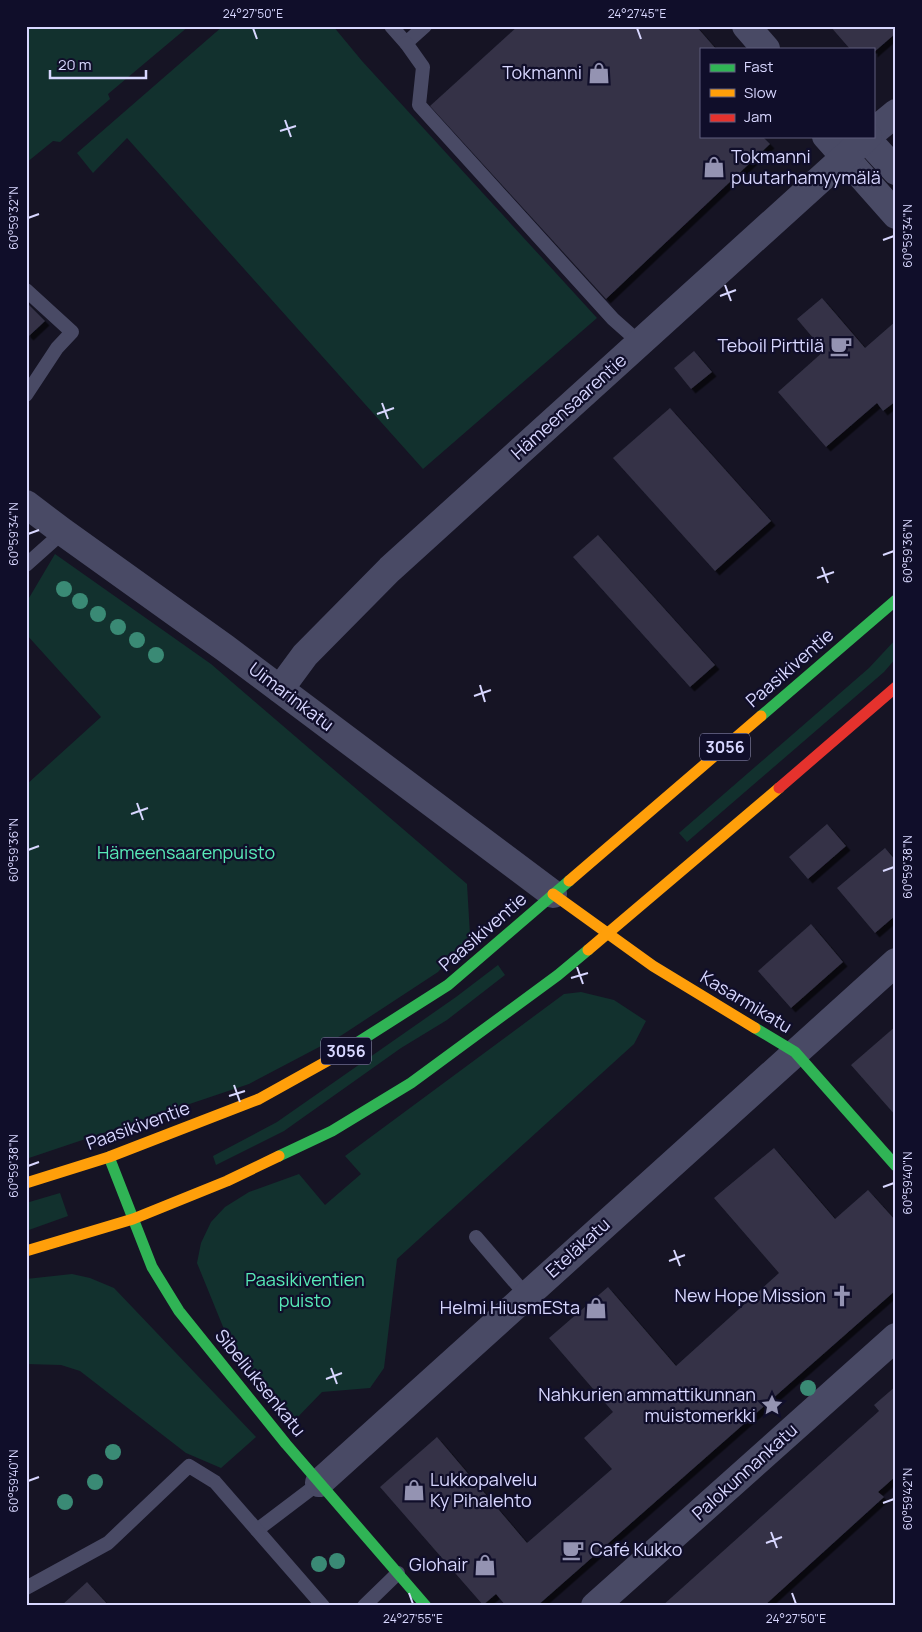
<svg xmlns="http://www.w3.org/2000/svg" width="922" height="1632" font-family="Manrope,sans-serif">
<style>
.green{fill:#12312e}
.building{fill:#343246;filter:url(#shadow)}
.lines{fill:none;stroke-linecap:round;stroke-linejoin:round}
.lane{stroke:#494a65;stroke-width:14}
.street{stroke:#494a65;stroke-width:28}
.fast{stroke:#30b455;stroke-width:11}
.slow{stroke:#ff9f0a;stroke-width:11}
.jam{stroke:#e5322d;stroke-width:11}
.tree{fill:#3a8a75}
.ticks{fill:none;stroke:#d8d7ff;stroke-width:2}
.labels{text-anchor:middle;stroke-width:4.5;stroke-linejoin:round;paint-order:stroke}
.shield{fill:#100e2a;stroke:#9c9bbf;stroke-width:1}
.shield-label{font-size:16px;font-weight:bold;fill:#d8d7ff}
.poi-label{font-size:18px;fill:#d8d7ff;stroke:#100e2a;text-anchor:end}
.street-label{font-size:18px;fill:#d8d7ff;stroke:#100e2a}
.park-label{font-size:18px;fill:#58eab7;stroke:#100e2a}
.neatline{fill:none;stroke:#d8d7ff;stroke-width:2}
.ticks-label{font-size:12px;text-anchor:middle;fill:#d8d7ff}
</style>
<defs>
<filter id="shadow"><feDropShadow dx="4.5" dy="4.5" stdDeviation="0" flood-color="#0009"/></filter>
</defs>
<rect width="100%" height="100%" fill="#161424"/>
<g class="green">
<polygon points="26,26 189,26 108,94 110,99 60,142 53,141 26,163"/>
<polygon points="223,26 333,26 362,61 597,318 423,469 127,138 93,173 77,153"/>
<polygon points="55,554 211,664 467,884 470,935 438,972 342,1035 249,1084 26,1159 26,785 101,717 26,634 26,603"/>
<polygon points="896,639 896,658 884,672 687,842 679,833 869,668"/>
<polygon points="498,965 505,975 447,1020 401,1048 284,1131 216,1165 213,1156 277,1122 456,997"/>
<polygon points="581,992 614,1000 646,1021 634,1044 397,1259 384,1368 370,1388 322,1392 292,1423 228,1339 197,1263 201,1243 211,1222 225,1207 249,1192 299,1174 325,1205 361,1174 345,1156 564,994"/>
<polygon points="60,1193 68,1216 26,1231 26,1203"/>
<polygon points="72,1274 90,1278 114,1288 256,1437 221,1468 186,1453 80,1371 61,1365 26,1364 26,1279"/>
</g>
<g class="building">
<polygon points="518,26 696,26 716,49 701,49 701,136 762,136 770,144 606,299 430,106"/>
<polygon points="830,26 896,26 896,33 873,53 873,49 850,49"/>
<polygon points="822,298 865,348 896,321 896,401 883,411 877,403 826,447 778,392 824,351 797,319"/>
<polygon points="26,302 45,321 29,336 26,333"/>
<polygon points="694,351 712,372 691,389 674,368"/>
<polygon points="670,408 771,521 715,571 613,458"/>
<polygon points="598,535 715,665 690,687 573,557"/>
<polygon points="827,824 846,846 808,879 789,857"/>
<polygon points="885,848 896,861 896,915 875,933 837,888"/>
<polygon points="811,924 843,962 791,1008 758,971"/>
<polygon points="896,1026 896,1116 851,1065"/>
<polygon points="774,1148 835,1219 868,1190 896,1221 896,1290 537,1606 506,1606 496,1594 483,1605 380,1487 437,1437 527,1543 612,1469 584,1438 613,1412 549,1338 608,1287 676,1366 779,1273 714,1198"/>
<polygon points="896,1386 896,1476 878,1492 884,1497 764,1606 662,1606 879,1411 874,1405"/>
<polygon points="87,1582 109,1606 61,1606"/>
</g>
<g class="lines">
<g class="lane">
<polyline points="391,26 406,43 425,26"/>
<polyline points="406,43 423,67 419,105 613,319 640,343"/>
<polyline points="26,290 72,332 57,348 26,395"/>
<polyline points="26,565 63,532"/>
<polyline points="476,1237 526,1295"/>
<polyline points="257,1530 319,1483"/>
<polyline points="26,1588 108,1543 189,1466 215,1482 323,1606"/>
<polyline points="364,1606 398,1573"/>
</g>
<g class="street">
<polyline points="746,26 766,49"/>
<polyline points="873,132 896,113"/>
<polyline points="826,136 896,215"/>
<polyline points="864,136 896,171"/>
<polyline points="26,504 63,532 225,648 553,894"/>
<polyline points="280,689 305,655 390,569 868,136"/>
<polyline points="319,1483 896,962"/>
<polyline points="595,1606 896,1337"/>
</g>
<g class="fast">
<polyline points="761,716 896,600"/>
<polyline points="755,1028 795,1052 896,1166"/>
<polyline points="338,1055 448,985 569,881"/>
<polyline points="279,1156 332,1131 411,1083 558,975 588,950"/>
<polyline points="109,1157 152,1267 179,1311 286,1444 426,1606"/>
</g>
<g class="slow">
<polyline points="569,881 761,716"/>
<polyline points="553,894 653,966 755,1028"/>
<polyline points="588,950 779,788"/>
<polyline points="26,1183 109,1157 259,1099 338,1055"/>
<polyline points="26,1251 133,1219 227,1181 279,1156"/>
</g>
<polyline class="jam" points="779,788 896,687"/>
</g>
<g class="tree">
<circle cx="64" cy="589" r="8"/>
<circle cx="80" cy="601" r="8"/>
<circle cx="98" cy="614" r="8"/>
<circle cx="118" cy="627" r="8"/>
<circle cx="137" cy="640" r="8"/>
<circle cx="156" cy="655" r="8"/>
<circle cx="808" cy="1388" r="8"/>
<circle cx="113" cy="1452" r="8"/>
<circle cx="95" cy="1482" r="8"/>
<circle cx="65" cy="1502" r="8"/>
<circle cx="337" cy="1561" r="8"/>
<circle cx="319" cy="1564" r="8"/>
</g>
<path class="ticks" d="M253,28L257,39M637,28L641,39M285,120L291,137M280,131L296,126M28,218L39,214M883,240L894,236M725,285L731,301M720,296L736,290M382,403L388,419M377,414L394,408M28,534L39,530M883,555L894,551M822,567L828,583M817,578L834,572M480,685L485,702M474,696L491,690M137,803L143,820M131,814L148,808M28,850L39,846M883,871L894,867M577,967L583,984M571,978L588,973M234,1085L240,1102M229,1096L245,1091M28,1166L39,1162M883,1187L894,1183M674,1250L680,1266M669,1261L685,1255M331,1368L337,1384M326,1379L342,1373M28,1481L39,1477M883,1503L894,1499M771,1532L777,1548M766,1543L782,1537M409,1593L413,1604M792,1593L796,1604"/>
<defs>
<g id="shop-bare" transform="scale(1.725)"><path d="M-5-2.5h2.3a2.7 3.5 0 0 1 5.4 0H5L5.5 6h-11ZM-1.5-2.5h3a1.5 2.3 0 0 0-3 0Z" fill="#9493b2" stroke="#100e2a" stroke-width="2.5" paint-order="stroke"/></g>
<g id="cafe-bare" transform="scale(1.725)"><path d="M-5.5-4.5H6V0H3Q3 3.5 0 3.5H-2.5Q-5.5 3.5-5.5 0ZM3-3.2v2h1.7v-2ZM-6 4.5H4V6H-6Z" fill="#9493b2" stroke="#100e2a" stroke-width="2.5" paint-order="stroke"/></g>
<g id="church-bare" transform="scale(1.725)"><path d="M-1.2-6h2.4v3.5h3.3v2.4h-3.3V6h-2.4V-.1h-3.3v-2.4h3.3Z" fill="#9493b2" stroke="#100e2a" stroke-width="2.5" paint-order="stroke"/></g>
<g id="sight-bare" transform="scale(1.725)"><path d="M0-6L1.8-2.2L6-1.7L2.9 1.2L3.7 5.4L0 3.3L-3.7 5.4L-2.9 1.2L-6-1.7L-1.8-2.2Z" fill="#9493b2" stroke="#100e2a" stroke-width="2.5" paint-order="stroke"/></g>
</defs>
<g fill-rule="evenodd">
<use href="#shop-bare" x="599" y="73"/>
<use href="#shop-bare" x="714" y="167"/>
<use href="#cafe-bare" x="841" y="346"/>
<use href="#church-bare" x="842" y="1296"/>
<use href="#shop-bare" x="596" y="1308"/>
<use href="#sight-bare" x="772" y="1405"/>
<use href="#shop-bare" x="414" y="1490"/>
<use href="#cafe-bare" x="573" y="1550"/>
<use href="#shop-bare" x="485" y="1565"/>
</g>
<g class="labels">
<g class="shield">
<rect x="700" y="733.5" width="50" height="27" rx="4"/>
<rect x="321" y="1037.5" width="50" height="27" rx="4"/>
</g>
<g class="shield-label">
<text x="725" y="753">3056</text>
<text x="346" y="1057">3056</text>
</g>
<g class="poi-label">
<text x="582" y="79">Tokmanni</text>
<text x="731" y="163" text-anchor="start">Tokmanni<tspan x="731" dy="21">puutarhamyymälä</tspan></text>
<text x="824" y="352">Teboil Pirttilä</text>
<text x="826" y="1302">New Hope Mission</text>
<text x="580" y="1314">Helmi HiusmESta</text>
<text x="756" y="1401">Nahkurien ammattikunnan<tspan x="756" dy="21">muistomerkki</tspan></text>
<text x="430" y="1486" text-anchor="start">Lukkopalvelu<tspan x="430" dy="21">Ky Pihalehto</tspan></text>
<text x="590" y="1556" text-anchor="start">Café Kukko</text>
<text x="468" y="1571">Glohair</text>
</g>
<g class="street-label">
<text transform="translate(569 407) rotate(-42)" y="6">Hämeensaarentie</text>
<text transform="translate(790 668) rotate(-41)" y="6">Paasikiventie</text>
<text transform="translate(291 697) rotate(37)" y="6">Uimarinkatu</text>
<text transform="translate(483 932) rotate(-41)" y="6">Paasikiventie</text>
<text transform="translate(746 1002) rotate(31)" y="6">Kasarmikatu</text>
<text transform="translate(138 1126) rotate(-20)" y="6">Paasikiventie</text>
<text transform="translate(578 1248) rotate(-42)" y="6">Eteläkatu</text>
<text transform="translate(260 1383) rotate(51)" y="6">Sibeliuksenkatu</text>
<text transform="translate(745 1472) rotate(-42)" y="6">Palokunnankatu</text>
</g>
<g class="park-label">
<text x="186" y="859">Hämeensaarenpuisto</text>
<text x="305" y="1286">Paasikiventien<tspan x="305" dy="21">puisto</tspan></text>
</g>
</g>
<rect width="922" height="1632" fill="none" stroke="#100e2a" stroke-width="55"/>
<rect x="700" y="48" width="175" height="90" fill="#100e2a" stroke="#605e7f"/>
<rect x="710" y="64" width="25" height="8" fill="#30b455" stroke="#605e7f"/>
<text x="744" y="72" font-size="15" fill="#d8d7ff">Fast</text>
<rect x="710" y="89" width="25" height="8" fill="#ff9f0a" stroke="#605e7f"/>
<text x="744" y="98" font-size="15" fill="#d8d7ff">Slow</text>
<rect x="710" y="114" width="25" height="8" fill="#e5322d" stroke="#605e7f"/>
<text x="744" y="122" font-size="15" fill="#d8d7ff">Jam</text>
<path d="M50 70v8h96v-8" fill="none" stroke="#d8d7ff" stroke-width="2.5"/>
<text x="58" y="70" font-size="15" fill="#d8d7ff" stroke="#100e2a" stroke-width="4" paint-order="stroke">20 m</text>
<rect x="28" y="28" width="866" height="1576" class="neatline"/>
<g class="ticks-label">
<text x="253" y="18">24°27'50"E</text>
<text x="637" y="18">24°27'45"E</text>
<text transform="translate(14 218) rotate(-90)" y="4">60°59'32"N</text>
<text transform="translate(908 236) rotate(-90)" y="4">60°59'34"N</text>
<text transform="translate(14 534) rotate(-90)" y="4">60°59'34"N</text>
<text transform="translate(908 551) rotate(-90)" y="4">60°59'36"N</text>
<text transform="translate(14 850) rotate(-90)" y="4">60°59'36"N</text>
<text transform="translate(908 867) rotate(-90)" y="4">60°59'38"N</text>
<text transform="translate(14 1166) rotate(-90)" y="4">60°59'38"N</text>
<text transform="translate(908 1183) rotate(-90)" y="4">60°59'40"N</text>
<text transform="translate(14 1481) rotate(-90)" y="4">60°59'40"N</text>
<text transform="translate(908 1499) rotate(-90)" y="4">60°59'42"N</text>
<text x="413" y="1623">24°27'55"E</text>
<text x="796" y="1623">24°27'50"E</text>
</g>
</svg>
